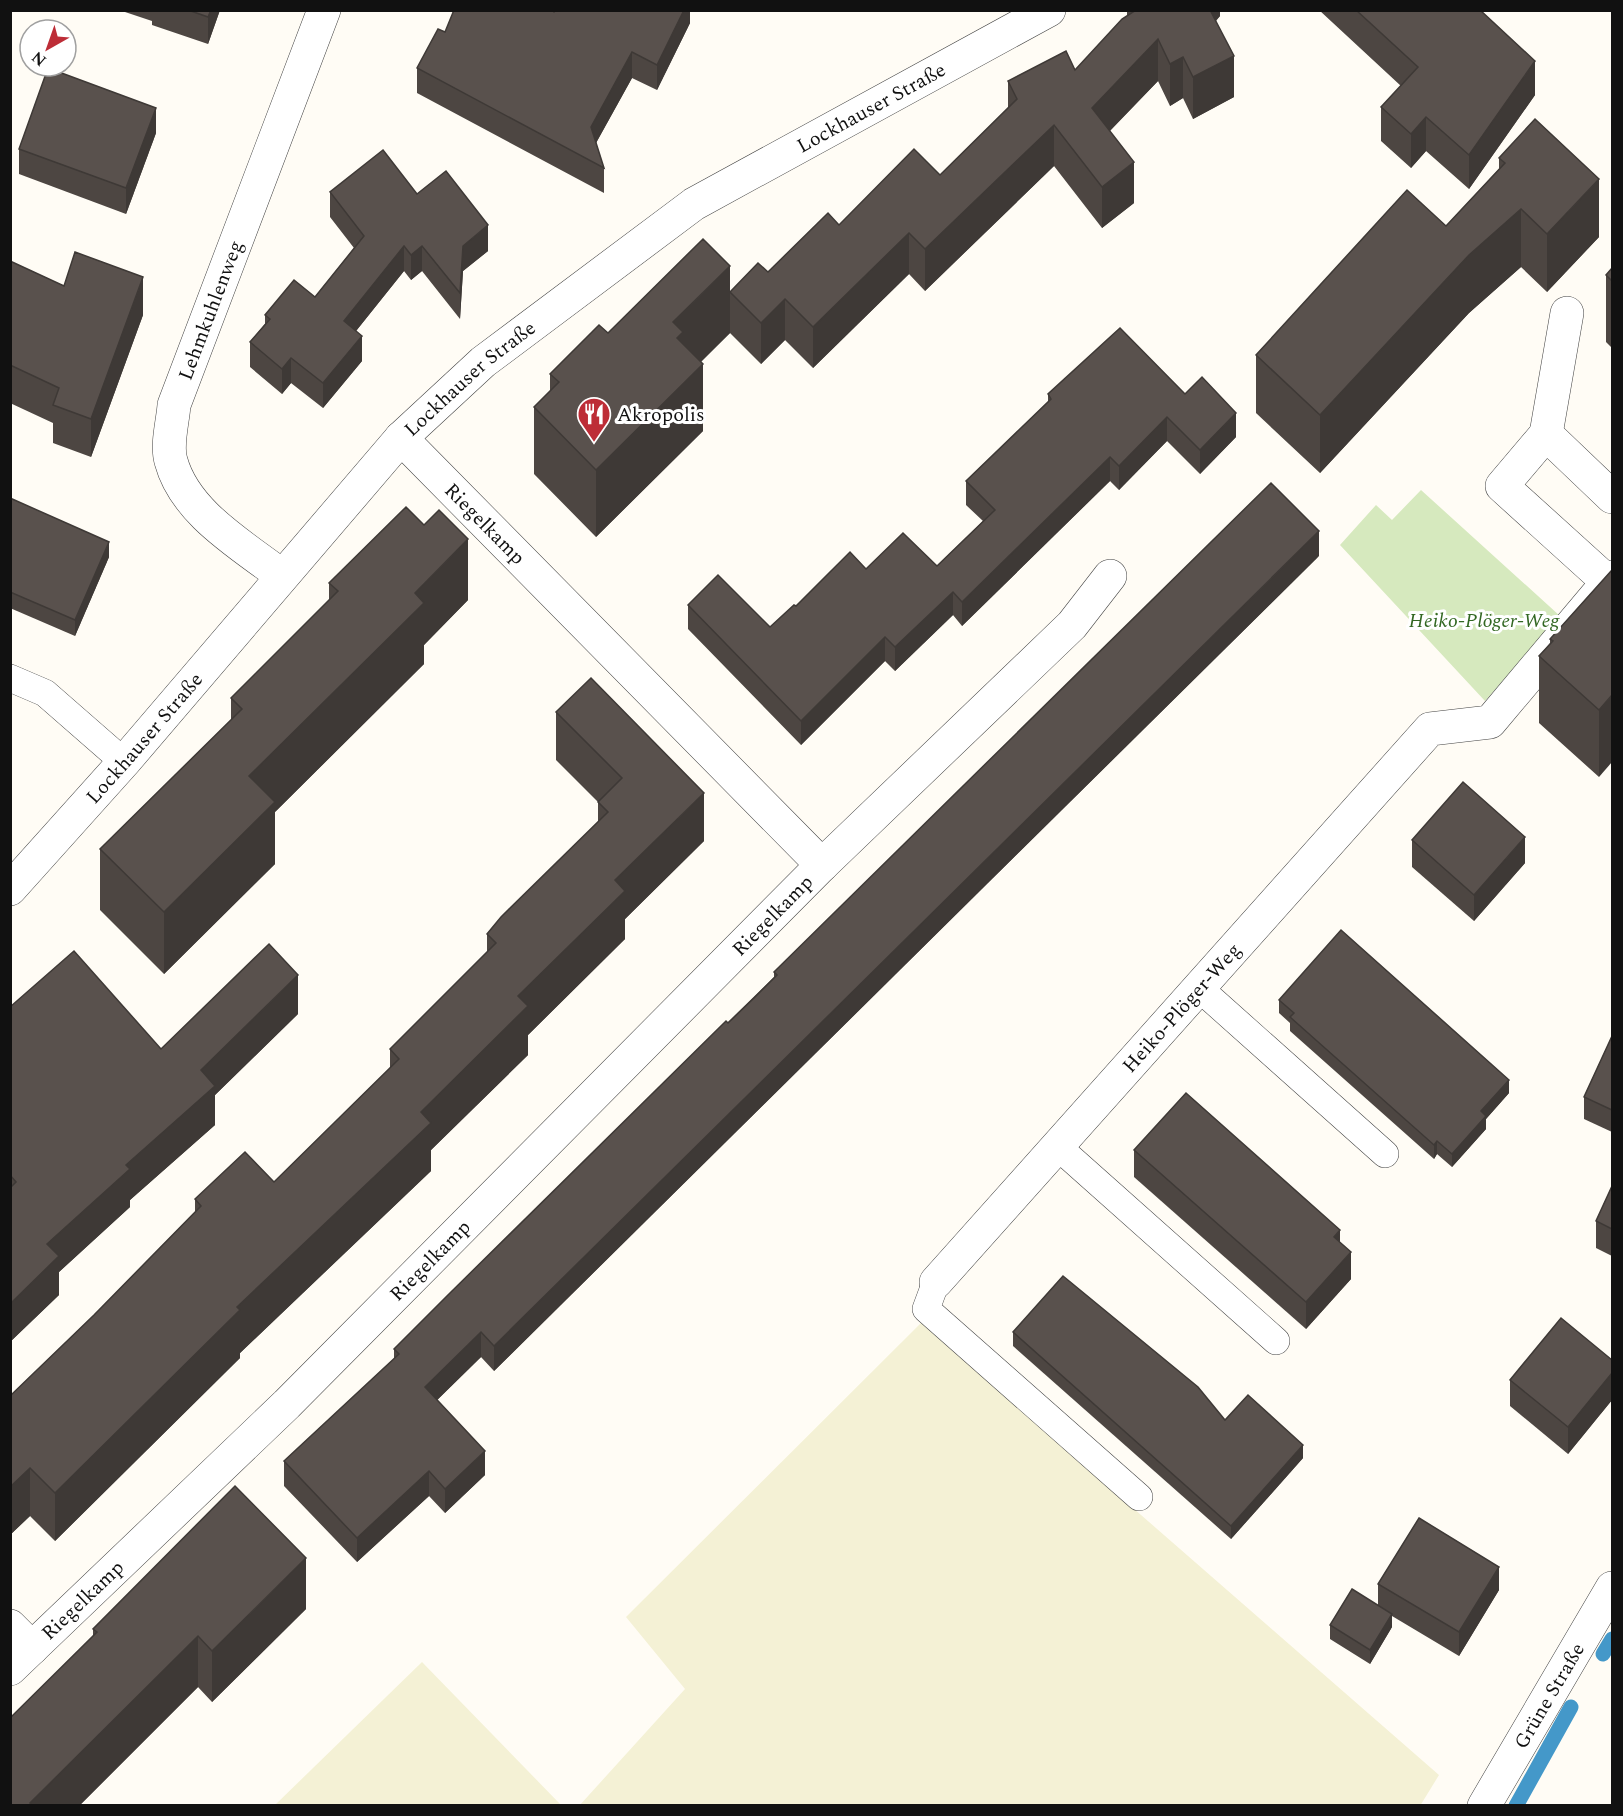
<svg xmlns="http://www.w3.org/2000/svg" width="1623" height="1816" font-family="Spectral,serif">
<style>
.farmland{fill:#f4f1d5}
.green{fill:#d6e9be}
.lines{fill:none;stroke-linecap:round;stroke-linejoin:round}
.stream{stroke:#4498c9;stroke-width:15}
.service-casing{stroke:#444;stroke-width:28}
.minor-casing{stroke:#444;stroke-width:34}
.tertiary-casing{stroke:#444;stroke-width:34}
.service{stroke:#fff;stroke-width:27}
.minor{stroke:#fff;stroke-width:33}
.tertiary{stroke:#fff;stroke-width:33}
.wall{fill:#4d4642}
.shaded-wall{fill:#3e3936}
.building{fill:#59514d;stroke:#3e3936;stroke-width:1.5}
.labels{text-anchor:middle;stroke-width:6;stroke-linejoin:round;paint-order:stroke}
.street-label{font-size:20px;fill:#111;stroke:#fff}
.poi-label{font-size:20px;fill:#111;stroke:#fff;text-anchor:start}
.park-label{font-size:20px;font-style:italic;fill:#326722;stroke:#fff}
</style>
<rect width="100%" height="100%" fill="#fffcf5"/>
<g class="farmland">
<polygon points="921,1323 1439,1775 1420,1806 579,1806 685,1689 626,1617"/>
<polygon points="422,1662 561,1805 275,1805"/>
</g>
<polygon class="green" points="1421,490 1560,616 1485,701 1340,545 1376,505 1392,520"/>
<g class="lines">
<g class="stream">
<polyline points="1603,1654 1612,1639"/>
<polyline points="1516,1806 1571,1707"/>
</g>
<g class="service-casing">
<g id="service">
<polyline points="10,678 45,693 124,762"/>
<polyline points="1199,988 1385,1154"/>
<polyline points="1057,1146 1276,1341"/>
<polyline points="936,1282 926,1309 1139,1497"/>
</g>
</g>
<g class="minor-casing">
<g id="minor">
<polyline points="1546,434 1567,313"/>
<path id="s1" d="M401,438L822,865"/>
<path id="s2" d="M282,576C242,545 185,513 171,461C166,445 173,421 174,405L324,10"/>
<polyline points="1608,582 1502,486 1546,434 1612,497"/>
<path id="s3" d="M936,1282L1430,729L1490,722L1612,577"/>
<polyline points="10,1626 32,1648"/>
<path id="s4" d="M10,1669L287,1404L822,865L1072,625L1110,576"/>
<path id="s5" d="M1484,1806L1612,1588"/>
</g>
</g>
<g class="tertiary-casing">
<g id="tertiary">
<path id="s6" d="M10,889L124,762L401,438L483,362L694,204L1049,10"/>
</g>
</g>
<use href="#service" class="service"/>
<use href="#minor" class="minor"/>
<use href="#tertiary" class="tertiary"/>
</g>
<g class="wall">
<polygon points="119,10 220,10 208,44 152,25 152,21"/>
<polygon points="690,10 690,23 657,90 632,78 596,143 604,168 604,193 417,93 417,68 445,32 554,12"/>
<polygon points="1127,10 1220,10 1220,16 1216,21 1234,97 1193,119 1183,98 1170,106 1158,81 1110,131 1134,203 1102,228 1054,166 925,291 909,274 813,368 785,340 761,364 730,333 701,362 703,431 596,537 534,474 534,407 550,392 550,374 608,333 730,292 768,272 839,225 940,175 1008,108 1008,81 1075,70 1127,16"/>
<polygon points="1319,10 1480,10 1535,95 1469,189 1426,151 1411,168 1381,141 1381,107 1401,86"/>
<polygon points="156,133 126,214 19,174 19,149"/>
<polygon points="1499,158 1599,237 1547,292 1521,267 1469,313 1320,473 1256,413 1256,355 1446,226 1499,169"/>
<polygon points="330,192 417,194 488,251 463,271 460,319 422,271 411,280 404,271 356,331 362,361 323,408 291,383 282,394 250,367 250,342 265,324 265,315 315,297 354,248 330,217"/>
<polygon points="10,261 64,286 143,315 91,457 53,443 53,423 10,403"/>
<polygon points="1612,268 1612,348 1606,342 1606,275"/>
<polygon points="1048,394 1185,394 1236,437 1200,474 1167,441 1119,490 1110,481 962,626 953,615 895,671 885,661 801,745 688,629 688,605 770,627 796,606 866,569 937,566 983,521 966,505 966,481 1048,402"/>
<polygon points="10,498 109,557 75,636 10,608"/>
<polygon points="1319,556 494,1371 481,1357 437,1400 485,1475 445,1513 429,1496 357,1562 284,1486 284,1461 394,1359 394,1349 774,977 774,972"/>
<polygon points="1612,570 1599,777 1539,723 1539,656 1550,643 1550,639"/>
<polygon points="329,583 468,600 424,645 424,664 275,812 275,864 164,974 100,910 100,849 231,720 231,698 329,600"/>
<polygon points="556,712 704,841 625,919 625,939 528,1035 528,1055 431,1150 431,1171 240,1353 240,1358 55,1541 30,1516 10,1535 10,1396 94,1315 195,1212 195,1199 274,1182 390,1068 390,1049 487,952 487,934 598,822 598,802 556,760"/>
<polygon points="1412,840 1525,863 1474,921 1412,867"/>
<polygon points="1279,1000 1509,1093 1486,1119 1486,1129 1452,1167 1437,1154 1434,1159 1290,1031 1290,1023 1279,1013"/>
<polygon points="10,1007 161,1049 298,1014 215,1095 215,1125 130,1200 130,1207 59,1272 59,1295 10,1342"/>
<polygon points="1612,1036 1612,1132 1584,1119 1584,1097"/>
<polygon points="1134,1150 1340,1242 1351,1279 1306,1329 1134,1177"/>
<polygon points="1612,1186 1612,1256 1596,1248 1596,1221"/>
<polygon points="1013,1332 1225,1420 1303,1458 1231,1539 1013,1346"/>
<polygon points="1612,1360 1612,1400 1568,1454 1510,1406 1510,1380"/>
<polygon points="1378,1584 1499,1590 1459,1656 1392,1616 1392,1627 1370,1664 1330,1639 1330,1625 1378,1605"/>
<polygon points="306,1609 212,1702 198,1687 79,1806 10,1806 93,1636 93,1629"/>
</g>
<g class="shaded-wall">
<polygon points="211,10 220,10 208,44 208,17"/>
<polygon points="684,10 690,10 690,23 657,90 657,65"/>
<polygon points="1202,10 1220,10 1220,16 1202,35"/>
<polygon points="1158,39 1158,81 1092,149 1092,108"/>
<polygon points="632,52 632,78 591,152 591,127"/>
<polygon points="1234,56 1234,97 1193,119 1193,77"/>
<polygon points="1183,57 1183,98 1170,106 1170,64"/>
<polygon points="1535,61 1535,95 1469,189 1469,155"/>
<polygon points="156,108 156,133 126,214 126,188"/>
<polygon points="1426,117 1426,151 1411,168 1411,134"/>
<polygon points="1054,125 1054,166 925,291 925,249"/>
<polygon points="1134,162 1134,203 1102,228 1102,187"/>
<polygon points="1599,179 1599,237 1547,292 1547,234"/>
<polygon points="1521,209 1521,267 1469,313 1320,473 1320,415 1469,255"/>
<polygon points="488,225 488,251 463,271 460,319 460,293 463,246"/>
<polygon points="909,233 909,274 813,368 813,327"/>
<polygon points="404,246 404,271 344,346 344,321"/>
<polygon points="422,246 422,271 411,280 411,255"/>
<polygon points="730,266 730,333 683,379 703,364 703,431 596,537 596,470 673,322"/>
<polygon points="143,277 143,315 91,457 91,419"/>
<polygon points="785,299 785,340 761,364 761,323"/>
<polygon points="362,336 362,361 323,408 323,383"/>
<polygon points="291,358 291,383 282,394 282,369"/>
<polygon points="1236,413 1236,437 1200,474 1200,450"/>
<polygon points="1167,417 1167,441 1119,490 1119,466"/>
<polygon points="1110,457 1110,481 962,626 962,602"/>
<polygon points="1319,531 1319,556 494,1371 494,1346"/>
<polygon points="468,539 468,600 424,645 424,664 275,812 275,864 164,974 164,912 249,776 415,593"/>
<polygon points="109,542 109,557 75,636 75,620"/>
<polygon points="953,592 953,615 895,671 895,647"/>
<polygon points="885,637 885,661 801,745 801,721"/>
<polygon points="1612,695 1612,762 1599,777 1599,710"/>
<polygon points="704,793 704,841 625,919 625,939 528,1035 528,1055 431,1150 431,1171 240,1353 240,1358 55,1541 55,1493 237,1307 421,1112 615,880"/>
<polygon points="1525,837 1525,863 1474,921 1474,895"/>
<polygon points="298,975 298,1014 215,1095 215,1125 130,1200 130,1207 59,1272 59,1295 10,1342 10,1304 47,1244 201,1070"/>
<polygon points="1509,1080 1509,1093 1486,1119 1486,1129 1452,1167 1452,1154 1481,1111"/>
<polygon points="1437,1141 1437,1154 1434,1159 1434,1145"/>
<polygon points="1340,1230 1340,1257 1334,1237"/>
<polygon points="1351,1252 1351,1279 1306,1329 1306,1302"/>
<polygon points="481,1332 481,1357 425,1412 425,1387"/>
<polygon points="1612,1373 1612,1400 1568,1454 1568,1427"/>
<polygon points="1303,1445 1303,1458 1231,1539 1231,1526"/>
<polygon points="485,1451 485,1475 445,1513 445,1489"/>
<polygon points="30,1468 30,1516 10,1535 10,1487"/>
<polygon points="429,1471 429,1496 357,1562 357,1538"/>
<polygon points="306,1558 306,1609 212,1702 212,1651"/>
<polygon points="1499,1567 1499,1590 1459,1656 1459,1632"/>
<polygon points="1392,1614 1392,1627 1370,1664 1370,1650"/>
<polygon points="198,1636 198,1687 79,1806 30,1806 30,1803"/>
</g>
<g class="building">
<polygon points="188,10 211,10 208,17"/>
<polygon points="454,10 551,10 554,12 555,10 684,10 657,65 632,52 591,127 604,168 417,68 438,29 445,32"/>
<polygon points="1136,10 1210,10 1234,56 1193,77 1183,57 1170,64 1158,39 1092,108 1134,162 1102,187 1054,125 925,249 909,233 813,327 785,299 761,323 730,292 758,263 768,272 828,213 839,225 914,149 940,175 1017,99 1008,81 1066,51 1075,70 1122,19"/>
<polygon points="1356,10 1480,10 1535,61 1469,155 1426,117 1411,134 1381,107 1418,67"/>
<polygon points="48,68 156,108 126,188 19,149"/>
<polygon points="1535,119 1599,179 1547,234 1521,209 1469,255 1320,415 1256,355 1407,190 1446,226 1505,163 1499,158"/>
<polygon points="383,150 417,194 446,171 488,225 463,246 460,293 422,246 411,255 404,246 344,321 362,336 323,383 291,358 282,369 250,342 270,319 265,315 294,280 315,297 364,236 330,192"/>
<polygon points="703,239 730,266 673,322 683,332 677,338 703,364 596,470 534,407 559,382 550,374 599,325 608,333"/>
<polygon points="75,252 143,277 91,419 53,405 59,388 10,365 10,261 64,286"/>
<polygon points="1612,268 1612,281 1606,275"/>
<polygon points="1120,328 1185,394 1202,377 1236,413 1200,450 1167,417 1119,466 1110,457 962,602 953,592 895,647 885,637 801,721 688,605 718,575 770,627 794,605 796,606 850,552 866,569 903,533 937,566 995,510 966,481 1051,399 1048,394"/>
<polygon points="1271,483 1319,531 494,1346 481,1332 425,1387 485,1451 445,1489 429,1471 357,1538 284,1461 399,1354 394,1349 450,1293 726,1021 728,1023 754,998 777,975 774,972"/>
<polygon points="10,498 109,542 75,620 10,592"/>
<polygon points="406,507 424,525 439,510 468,539 415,593 424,603 249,776 275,802 164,912 100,849 242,709 231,698 338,591 329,583"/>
<polygon points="1612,570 1612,695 1599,710 1539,656 1553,641 1550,639"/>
<polygon points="591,678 704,793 615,880 625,891 518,996 528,1006 421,1112 431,1123 237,1307 240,1310 55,1493 30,1468 10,1487 10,1396 94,1315 201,1206 195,1199 245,1152 274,1182 399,1059 390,1049 496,943 487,934 501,917 608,812 598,802 622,778 556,712"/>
<polygon points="1463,782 1525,837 1474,895 1412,840"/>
<polygon points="1341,930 1509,1080 1481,1111 1486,1116 1452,1154 1437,1141 1434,1145 1290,1017 1294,1013 1279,1000"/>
<polygon points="269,944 298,975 201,1070 215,1086 126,1165 130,1169 47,1244 59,1256 10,1304 10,1188 16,1182 10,1175 10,1007 74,951 161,1049"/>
<polygon points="1612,1036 1612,1110 1584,1097"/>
<polygon points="1186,1093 1340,1230 1334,1237 1351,1252 1306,1302 1134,1150"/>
<polygon points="1612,1186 1612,1229 1596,1221"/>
<polygon points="1063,1276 1198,1387 1225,1420 1248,1395 1303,1445 1231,1526 1013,1332"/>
<polygon points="1561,1318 1612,1360 1612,1373 1568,1427 1510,1380"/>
<polygon points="235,1486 306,1558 212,1651 198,1636 30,1803 33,1806 10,1806 10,1718 97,1632 93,1629"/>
<polygon points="1419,1518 1499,1567 1459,1632 1378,1584"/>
<polygon points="1352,1589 1392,1614 1370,1650 1330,1625"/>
</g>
<defs>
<g id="restaurant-pin" transform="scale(1.725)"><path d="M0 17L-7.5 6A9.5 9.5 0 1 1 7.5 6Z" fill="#bd2d37" stroke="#fff"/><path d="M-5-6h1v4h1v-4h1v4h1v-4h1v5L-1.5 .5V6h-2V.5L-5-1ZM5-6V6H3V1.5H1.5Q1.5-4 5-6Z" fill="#fff"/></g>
</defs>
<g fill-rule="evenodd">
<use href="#restaurant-pin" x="594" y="414"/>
</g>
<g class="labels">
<g class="street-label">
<text dy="7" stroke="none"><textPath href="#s6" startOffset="1174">Lockhauser Straße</textPath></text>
<text dy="7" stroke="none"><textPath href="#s2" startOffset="321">Lehmkuhlenweg</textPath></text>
<text dy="7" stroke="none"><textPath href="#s6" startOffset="688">Lockhauser Straße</textPath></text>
<text dy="7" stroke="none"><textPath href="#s1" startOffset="120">Riegelkamp</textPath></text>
<text dy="7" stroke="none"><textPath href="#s6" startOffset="202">Lockhauser Straße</textPath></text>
<text dy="7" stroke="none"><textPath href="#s4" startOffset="1072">Riegelkamp</textPath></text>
<text dy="7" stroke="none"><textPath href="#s3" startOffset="368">Heiko-Plöger-Weg</textPath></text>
<text dy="7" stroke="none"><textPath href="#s4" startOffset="586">Riegelkamp</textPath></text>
<text dy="7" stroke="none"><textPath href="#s4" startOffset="100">Riegelkamp</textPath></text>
<text dy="7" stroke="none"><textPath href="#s5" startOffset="128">Grüne Straße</textPath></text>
</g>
<g class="poi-label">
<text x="617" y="421">Akropolis</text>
</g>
<g class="park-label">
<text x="1484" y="627">Heiko-Plöger-Weg</text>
</g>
</g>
<rect width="1623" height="1816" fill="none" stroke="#111111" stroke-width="24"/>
<g transform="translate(48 48) rotate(220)"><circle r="28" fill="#ffffff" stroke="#a0a0a0" stroke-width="1.5"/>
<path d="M0-4.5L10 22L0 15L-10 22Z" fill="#bd2d37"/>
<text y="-9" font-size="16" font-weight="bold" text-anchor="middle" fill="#111111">N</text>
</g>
</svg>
